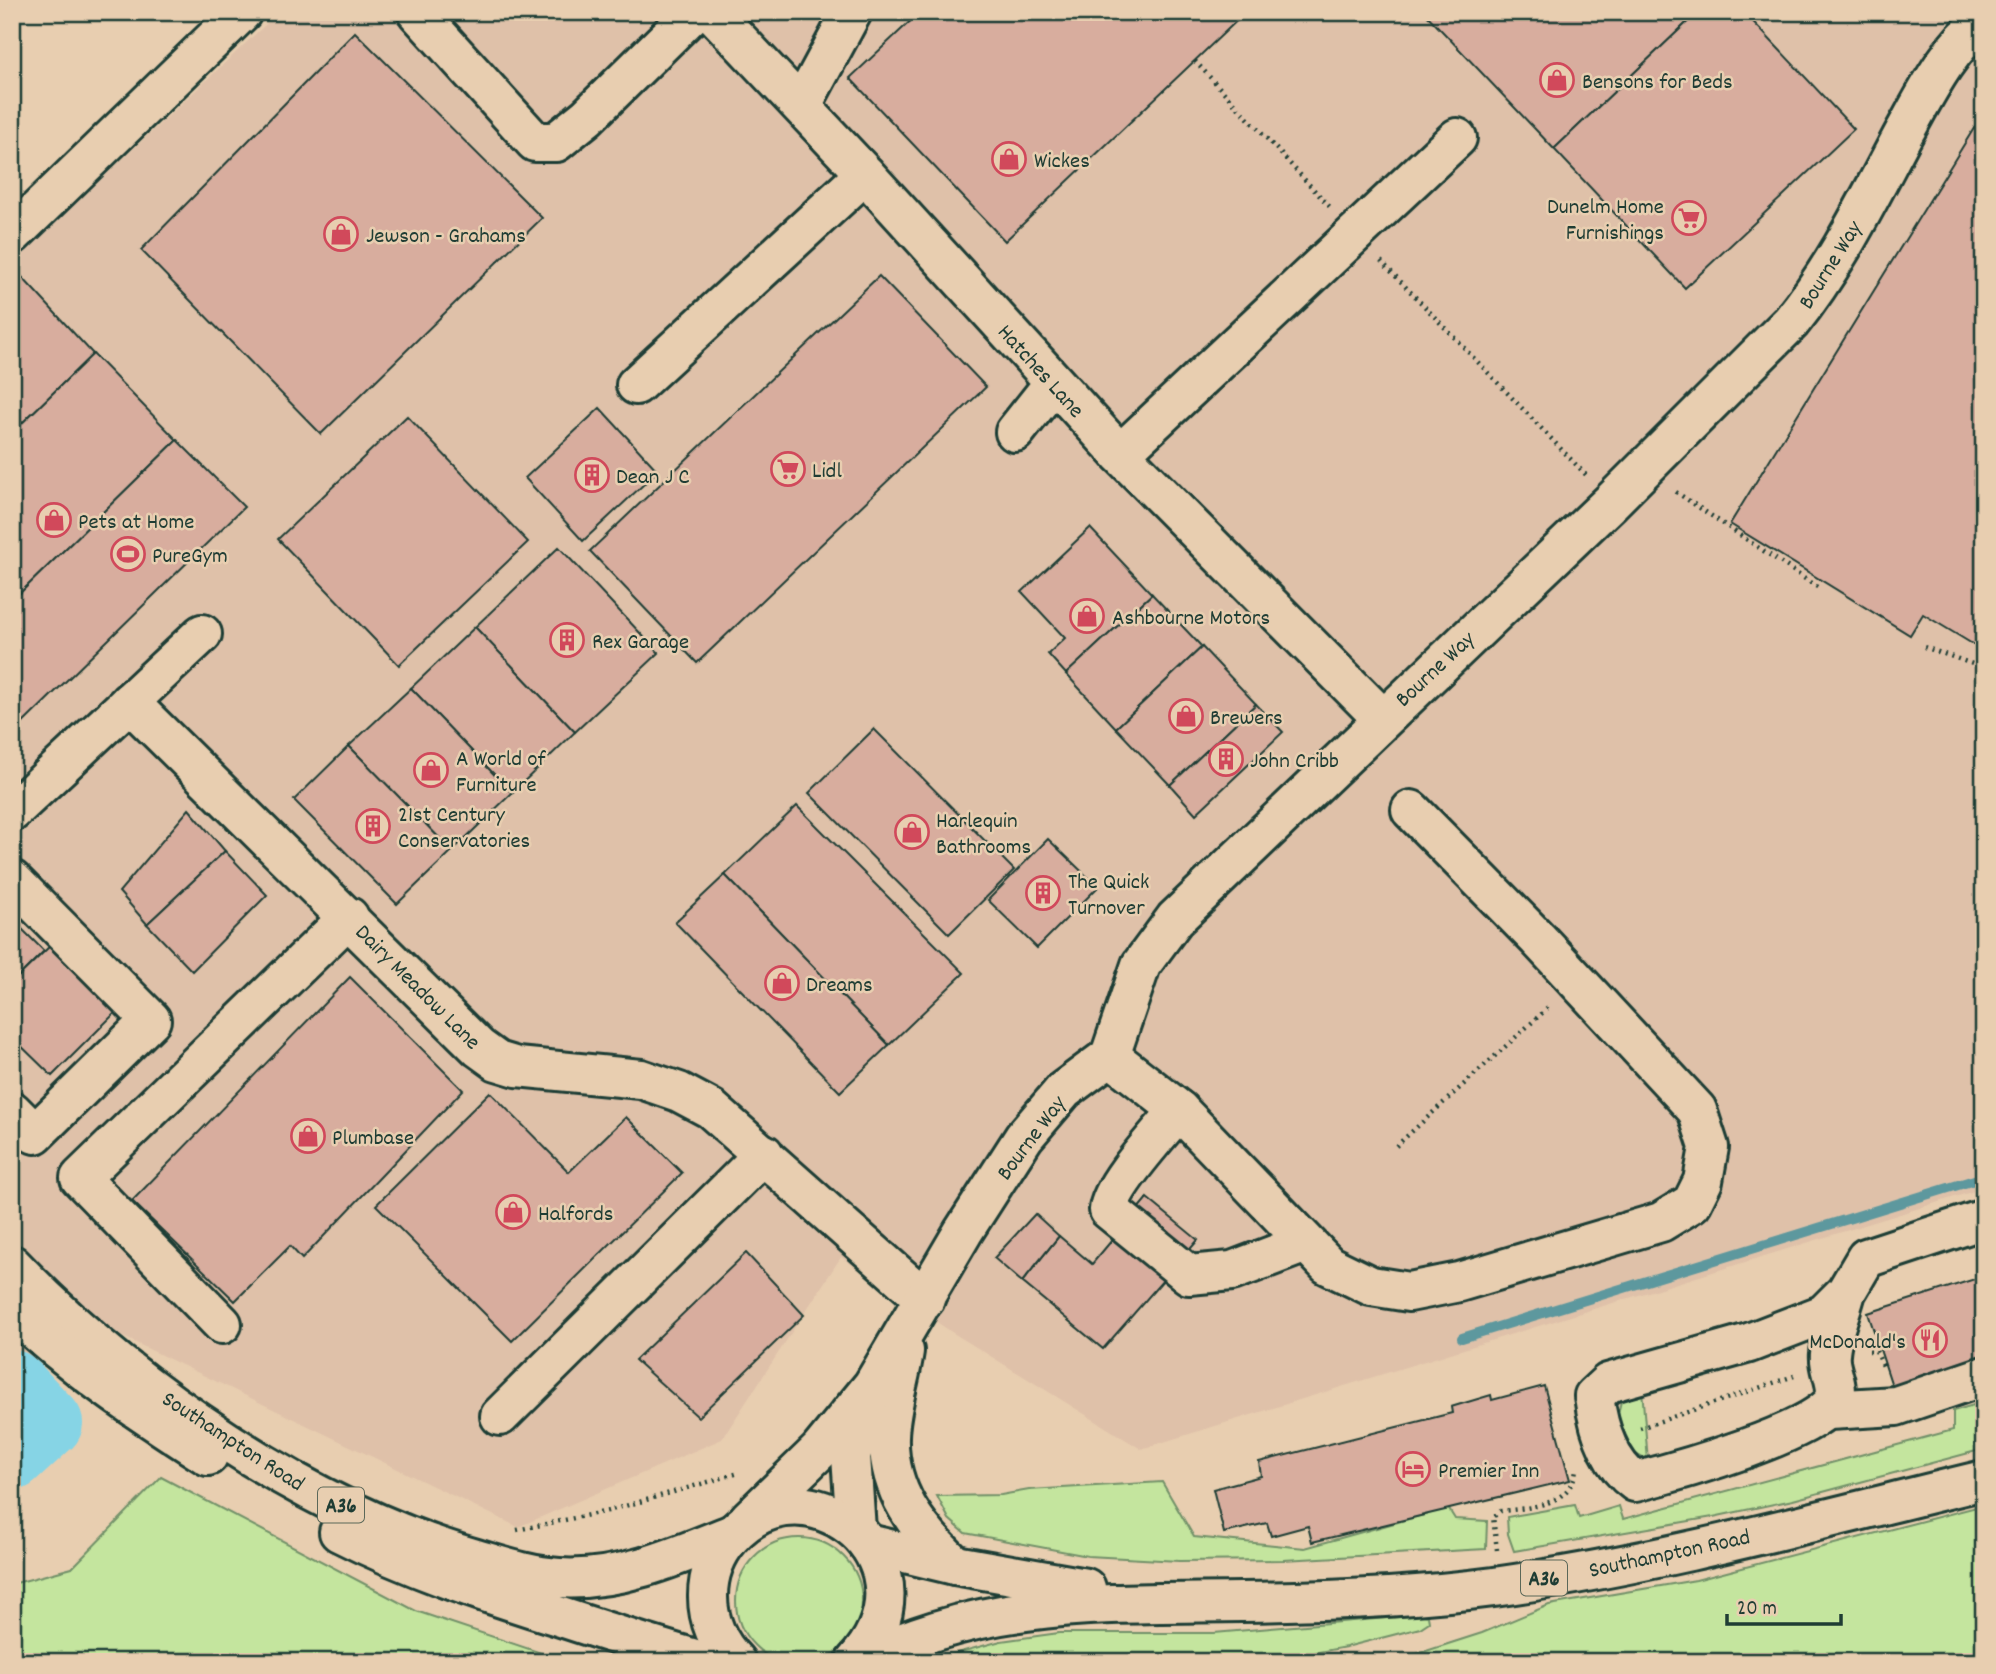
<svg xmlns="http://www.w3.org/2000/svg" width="1996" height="1674" font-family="Dekko,sans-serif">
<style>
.built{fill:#dfc1a9}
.green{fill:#c4e59e;stroke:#729169;stroke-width:2}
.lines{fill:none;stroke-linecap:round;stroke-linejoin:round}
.stream{stroke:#5d989e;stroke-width:10}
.river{stroke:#86d4e5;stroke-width:68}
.building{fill:#d8ad9e;stroke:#1f3d34;stroke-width:2}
.minor-casing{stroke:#1f3d34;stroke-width:44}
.highway-casing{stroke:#1f3d34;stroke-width:44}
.path{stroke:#1f3d34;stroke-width:4.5;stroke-dasharray:2 5;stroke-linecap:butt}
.minor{stroke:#e8ceb0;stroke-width:38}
.highway{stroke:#e8ceb0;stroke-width:38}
.labels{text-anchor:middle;stroke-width:5;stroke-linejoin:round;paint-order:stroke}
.shield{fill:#e8ceb0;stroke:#5b6859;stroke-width:2}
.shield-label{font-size:21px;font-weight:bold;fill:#1f3d34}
.poi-label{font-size:23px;fill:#1f3d34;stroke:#e8ceb0;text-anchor:start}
.street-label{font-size:23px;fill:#1f3d34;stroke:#e8ceb0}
</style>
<rect width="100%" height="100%" fill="#e8ceb0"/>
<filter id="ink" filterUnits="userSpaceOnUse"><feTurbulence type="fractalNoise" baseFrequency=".0143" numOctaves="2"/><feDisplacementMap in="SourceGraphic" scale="14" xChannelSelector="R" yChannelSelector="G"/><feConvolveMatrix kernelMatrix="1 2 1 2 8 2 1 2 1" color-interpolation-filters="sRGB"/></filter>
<g filter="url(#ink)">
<polygon class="built" points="279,12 1984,12 1984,1188 1141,1449 950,1331 841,1257 722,1439 518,1527 76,1314 12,1383 12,263"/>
<g class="green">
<polygon points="1642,1389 1648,1461 1631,1451 1621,1427 1618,1414 1621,1401"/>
<polygon points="1984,1402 1984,1449 1793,1500 1713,1517 1514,1551 1508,1534 1507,1517 1575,1505 1579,1518 1619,1506 1623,1519 1953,1430 1953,1411"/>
<polygon points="161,1477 416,1611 568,1662 12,1662 12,1584 72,1568"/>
<polygon points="1162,1482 1194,1537 1305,1548 1448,1508 1455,1519 1487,1521 1486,1549 1283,1560 1179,1561 1088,1556 965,1533 949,1519 937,1496 1001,1495 1029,1490"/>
<polygon points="1984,1505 1984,1662 1392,1662 1482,1633 1549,1605 1696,1580"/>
<circle cx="799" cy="1601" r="63"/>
<polygon points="1422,1615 1428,1616 1429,1622 1420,1628 1346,1647 1265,1662 923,1662 1001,1641 1059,1633 1214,1633"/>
</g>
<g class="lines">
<polyline class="stream" points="1462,1338 1984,1177"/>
<polyline class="river" points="12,1384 49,1423 12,1457"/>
</g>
<g class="building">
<polygon points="920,12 1246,12 1005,241 850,78"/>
<polygon points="1424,12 1698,12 1554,149"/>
<polygon points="1698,12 1744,12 1854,129 1685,288 1554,149"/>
<polygon points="355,32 542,218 321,434 141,250"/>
<polygon points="1984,112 1984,651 1923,614 1910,635 1730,524"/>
<polygon points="21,276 93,354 12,433 12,285"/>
<polygon points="879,276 986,387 697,663 590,551"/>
<polygon points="93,354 177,440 12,601 12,433"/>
<polygon points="600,408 658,471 583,541 525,478"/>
<polygon points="407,416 528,542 399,665 278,539"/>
<polygon points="177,440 244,507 18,728 12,722 12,601"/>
<polygon points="1090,528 1152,594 1066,674 1048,654 1065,638 1022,592"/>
<polygon points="559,547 659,653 575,732 475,627"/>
<polygon points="1152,594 1202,647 1116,728 1066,674"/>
<polygon points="475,627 575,732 512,793 411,688"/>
<polygon points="1202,647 1256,704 1170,785 1116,728"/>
<polygon points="411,688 512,793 452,851 349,746"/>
<polygon points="1256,704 1283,732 1196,814 1170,785"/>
<polygon points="874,729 1014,870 949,934 809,793"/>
<polygon points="349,746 452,851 397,904 294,800"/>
<polygon points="797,806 964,973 889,1045 725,875"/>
<polygon points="189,809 225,851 147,924 119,892"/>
<polygon points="1048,839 1098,887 1037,948 988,900"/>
<polygon points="225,851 267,895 192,971 147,924"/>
<polygon points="725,875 889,1045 840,1092 675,922"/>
<polygon points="12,920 21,928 12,937"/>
<polygon points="21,928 44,951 12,983 12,937"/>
<polygon points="52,944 118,1010 52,1076 12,1037 12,983"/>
<polygon points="350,977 463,1090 302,1259 290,1246 235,1301 132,1201"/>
<polygon points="490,1092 569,1172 626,1117 682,1173 512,1341 376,1205"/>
<polygon points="1147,1198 1198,1240 1103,1349 1022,1282 1059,1236 1092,1264"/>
<polygon points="1035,1214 1059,1236 1022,1282 994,1258"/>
<polygon points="746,1253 804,1315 698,1417 635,1360"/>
<polygon points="1984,1276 1984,1367 1895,1395 1868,1313"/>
<polygon points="1544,1386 1570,1480 1312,1542 1308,1526 1271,1536 1267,1523 1224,1533 1213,1489 1261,1476 1259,1462 1452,1413 1451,1407 1491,1395 1492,1400"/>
</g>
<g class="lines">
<g class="minor-casing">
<g id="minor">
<polyline points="417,12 535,142 556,142 587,117 694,12"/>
<polyline points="712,12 865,174 1120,454 1382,718"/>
<polyline points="802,105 852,12"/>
<polyline points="12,235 242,12"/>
<polyline points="636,385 865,174"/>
<polyline points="1015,432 1053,384"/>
<polyline points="1120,454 1457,138"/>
<polyline points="129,702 479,1048 497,1061 517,1067 641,1079 679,1092 711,1109 925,1299"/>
<polyline points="12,812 202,634"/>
<polyline points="12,880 151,1020 35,1134 12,1111"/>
<polyline points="1110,1056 1179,1110 1328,1265 1371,1286 1409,1292 1459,1282 1661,1222 1692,1203 1703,1181 1709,1147 1697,1110 1538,939 1411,810"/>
<path d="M1179,1110C1162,1131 1110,1186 1109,1210L1189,1275L1232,1271L1306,1243"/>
<path d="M1846,1292C1841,1312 1831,1334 1830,1354C1828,1369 1839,1383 1835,1397C1827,1430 1671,1473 1635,1482C1609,1463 1598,1427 1594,1396L1608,1383L1749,1343L1824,1314L1846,1292L1866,1258L1984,1219"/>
<polyline points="222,1324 80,1178 349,917"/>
<path d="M904,1351C900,1379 890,1407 889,1436C887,1490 918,1530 955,1565"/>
<polyline points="1829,1410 1896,1406 1984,1376"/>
<polyline points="500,1416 764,1154"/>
<path d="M749,1519L819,1451L873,1385L963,1232L1024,1137L1064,1090L1110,1056L1141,965L1175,919L1611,502L1791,322C1837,265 1869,198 1904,133C1927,92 1947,50 1984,20"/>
<polyline points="856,1530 851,1456 867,1401"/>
</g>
</g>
<g class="highway-casing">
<g id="highway">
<path d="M12,1265C132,1390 309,1511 476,1559C503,1567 530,1576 559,1578C618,1582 678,1556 732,1534"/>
<path d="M12,1309C75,1369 136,1410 208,1456"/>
<path d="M339,1532C410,1568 482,1592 558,1616C607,1632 656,1648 706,1662"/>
<polyline points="868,1544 955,1565 1086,1588"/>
<path d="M736,1662C657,1579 761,1459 850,1526C866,1538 877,1555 882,1574C890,1608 878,1637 855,1662"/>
<path d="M858,1662C985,1598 1103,1604 1241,1602C1325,1601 1410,1598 1494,1587C1659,1564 1822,1519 1984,1480"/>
</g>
</g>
<g class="path">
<polyline points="1195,61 1330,207"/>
<polyline points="1381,261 1586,475"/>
<polyline points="1676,492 1820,589"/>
<polyline points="1924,647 1984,668"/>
<polyline points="1396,1146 1550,1006"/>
<polyline points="1869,1351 1876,1351 1884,1368"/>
<polyline points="1640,1428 1794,1376"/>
<polyline points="517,1530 608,1511 739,1473"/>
<path d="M1497,1550L1493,1517L1501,1511C1529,1508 1572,1506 1576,1469"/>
</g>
<use href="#minor" class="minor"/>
<use href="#highway" class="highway"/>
</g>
</g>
<defs>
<g id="shop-ring" transform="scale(1.75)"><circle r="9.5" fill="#e8ceb0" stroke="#d1495b" stroke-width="1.5"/><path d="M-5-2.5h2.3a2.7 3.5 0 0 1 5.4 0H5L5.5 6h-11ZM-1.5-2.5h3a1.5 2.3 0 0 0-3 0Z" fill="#d1495b"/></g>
<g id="supermarket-ring" transform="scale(1.75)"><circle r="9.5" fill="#e8ceb0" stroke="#d1495b" stroke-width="1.5"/><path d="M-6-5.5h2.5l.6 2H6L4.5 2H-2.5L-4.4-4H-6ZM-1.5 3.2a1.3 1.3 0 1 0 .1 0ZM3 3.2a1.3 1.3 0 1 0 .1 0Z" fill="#d1495b"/></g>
<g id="building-ring" transform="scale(1.75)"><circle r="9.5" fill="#e8ceb0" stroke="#d1495b" stroke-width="1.5"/><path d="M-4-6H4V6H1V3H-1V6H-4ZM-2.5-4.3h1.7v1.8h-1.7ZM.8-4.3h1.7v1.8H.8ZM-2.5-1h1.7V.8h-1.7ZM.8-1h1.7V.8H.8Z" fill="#d1495b"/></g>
<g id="stadium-ring" transform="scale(1.75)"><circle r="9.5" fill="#e8ceb0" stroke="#d1495b" stroke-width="1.5"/><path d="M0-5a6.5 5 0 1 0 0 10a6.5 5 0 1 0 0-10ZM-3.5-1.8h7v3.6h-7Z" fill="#d1495b"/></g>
<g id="restaurant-ring" transform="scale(1.75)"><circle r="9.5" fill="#e8ceb0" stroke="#d1495b" stroke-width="1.5"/><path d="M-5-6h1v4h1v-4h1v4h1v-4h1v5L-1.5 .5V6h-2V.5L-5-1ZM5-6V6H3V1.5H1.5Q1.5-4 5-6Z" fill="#d1495b"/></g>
<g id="hotel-ring" transform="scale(1.75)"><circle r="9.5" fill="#e8ceb0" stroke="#d1495b" stroke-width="1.5"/><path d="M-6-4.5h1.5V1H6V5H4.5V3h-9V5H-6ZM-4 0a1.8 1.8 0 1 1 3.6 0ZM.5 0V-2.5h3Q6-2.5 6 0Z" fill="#d1495b"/></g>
</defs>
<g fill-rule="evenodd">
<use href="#shop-ring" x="1557" y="80"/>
<use href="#shop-ring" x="1009" y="159"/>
<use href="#supermarket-ring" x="1689" y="218"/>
<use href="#shop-ring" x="341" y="234"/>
<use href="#supermarket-ring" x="788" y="469"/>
<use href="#building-ring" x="592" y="475"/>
<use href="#shop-ring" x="54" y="520"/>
<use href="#stadium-ring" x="128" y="554"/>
<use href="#shop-ring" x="1087" y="616"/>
<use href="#building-ring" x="567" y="640"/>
<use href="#shop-ring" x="1186" y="716"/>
<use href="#building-ring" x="1226" y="759"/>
<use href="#shop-ring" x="431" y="770"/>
<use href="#building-ring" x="373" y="826"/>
<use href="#shop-ring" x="912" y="832"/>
<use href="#building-ring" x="1043" y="893"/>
<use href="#shop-ring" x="782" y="983"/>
<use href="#shop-ring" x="308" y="1136"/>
<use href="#shop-ring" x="513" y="1212"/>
<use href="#restaurant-ring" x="1930" y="1340"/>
<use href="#hotel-ring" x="1413" y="1469"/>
</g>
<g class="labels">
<g class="shield">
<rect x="318" y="1487.5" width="46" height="35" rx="5"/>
<rect x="1521" y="1560.5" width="46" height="35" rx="5"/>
</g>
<g class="shield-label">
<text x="341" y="1512">A36</text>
<text x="1544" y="1585">A36</text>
</g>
<g class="poi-label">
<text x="1582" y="88">Bensons for Beds</text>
<text x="1034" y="167">Wickes</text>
<text x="1664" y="213" text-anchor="end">Dunelm Home<tspan x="1664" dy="26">Furnishings</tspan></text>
<text x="366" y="242">Jewson - Grahams</text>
<text x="812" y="477">Lidl</text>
<text x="616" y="483">Dean J C</text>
<text x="78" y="528">Pets at Home</text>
<text x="152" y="562">PureGym</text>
<text x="1112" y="624">Ashbourne Motors</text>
<text x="592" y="648">Rex Garage</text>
<text x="1210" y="724">Brewers</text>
<text x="456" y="765">A World of<tspan x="456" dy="26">Furniture</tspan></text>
<text x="1250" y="767">John Cribb</text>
<text x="398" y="821">21st Century<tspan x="398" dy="26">Conservatories</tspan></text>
<text x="936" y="827">Harlequin<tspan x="936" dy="26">Bathrooms</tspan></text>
<text x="1068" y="888">The Quick<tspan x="1068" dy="26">Turnover</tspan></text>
<text x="806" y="991">Dreams</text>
<text x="332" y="1144">Plumbase</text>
<text x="538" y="1220">Halfords</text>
<text x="1906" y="1348" text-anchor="end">McDonald's</text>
<text x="1438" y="1477">Premier Inn</text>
</g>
<g class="street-label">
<text transform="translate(1829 264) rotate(-58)" y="8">Bourne Way</text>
<text transform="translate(1042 370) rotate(48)" y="8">Hatches Lane</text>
<text transform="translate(1434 668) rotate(-43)" y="8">Bourne Way</text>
<text transform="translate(419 986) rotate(45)" y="8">Dairy Meadow Lane</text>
<text transform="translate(1030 1137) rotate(-53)" y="8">Bourne Way</text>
<text transform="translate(234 1440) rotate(33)" y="8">Southampton Road</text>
<text transform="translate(1669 1552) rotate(-12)" y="8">Southampton Road</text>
</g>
</g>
<rect width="1996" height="1674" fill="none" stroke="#e8ceb0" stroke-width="42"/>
<rect x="21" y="21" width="1954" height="1632" fill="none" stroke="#1f3d34" stroke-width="2.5" filter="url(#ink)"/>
<path d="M1727 1614v10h114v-10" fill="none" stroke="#1f3d34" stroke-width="3.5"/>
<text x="1737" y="1614" font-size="21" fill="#1f3d34" stroke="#e8ceb0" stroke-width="5" paint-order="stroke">20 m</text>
</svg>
